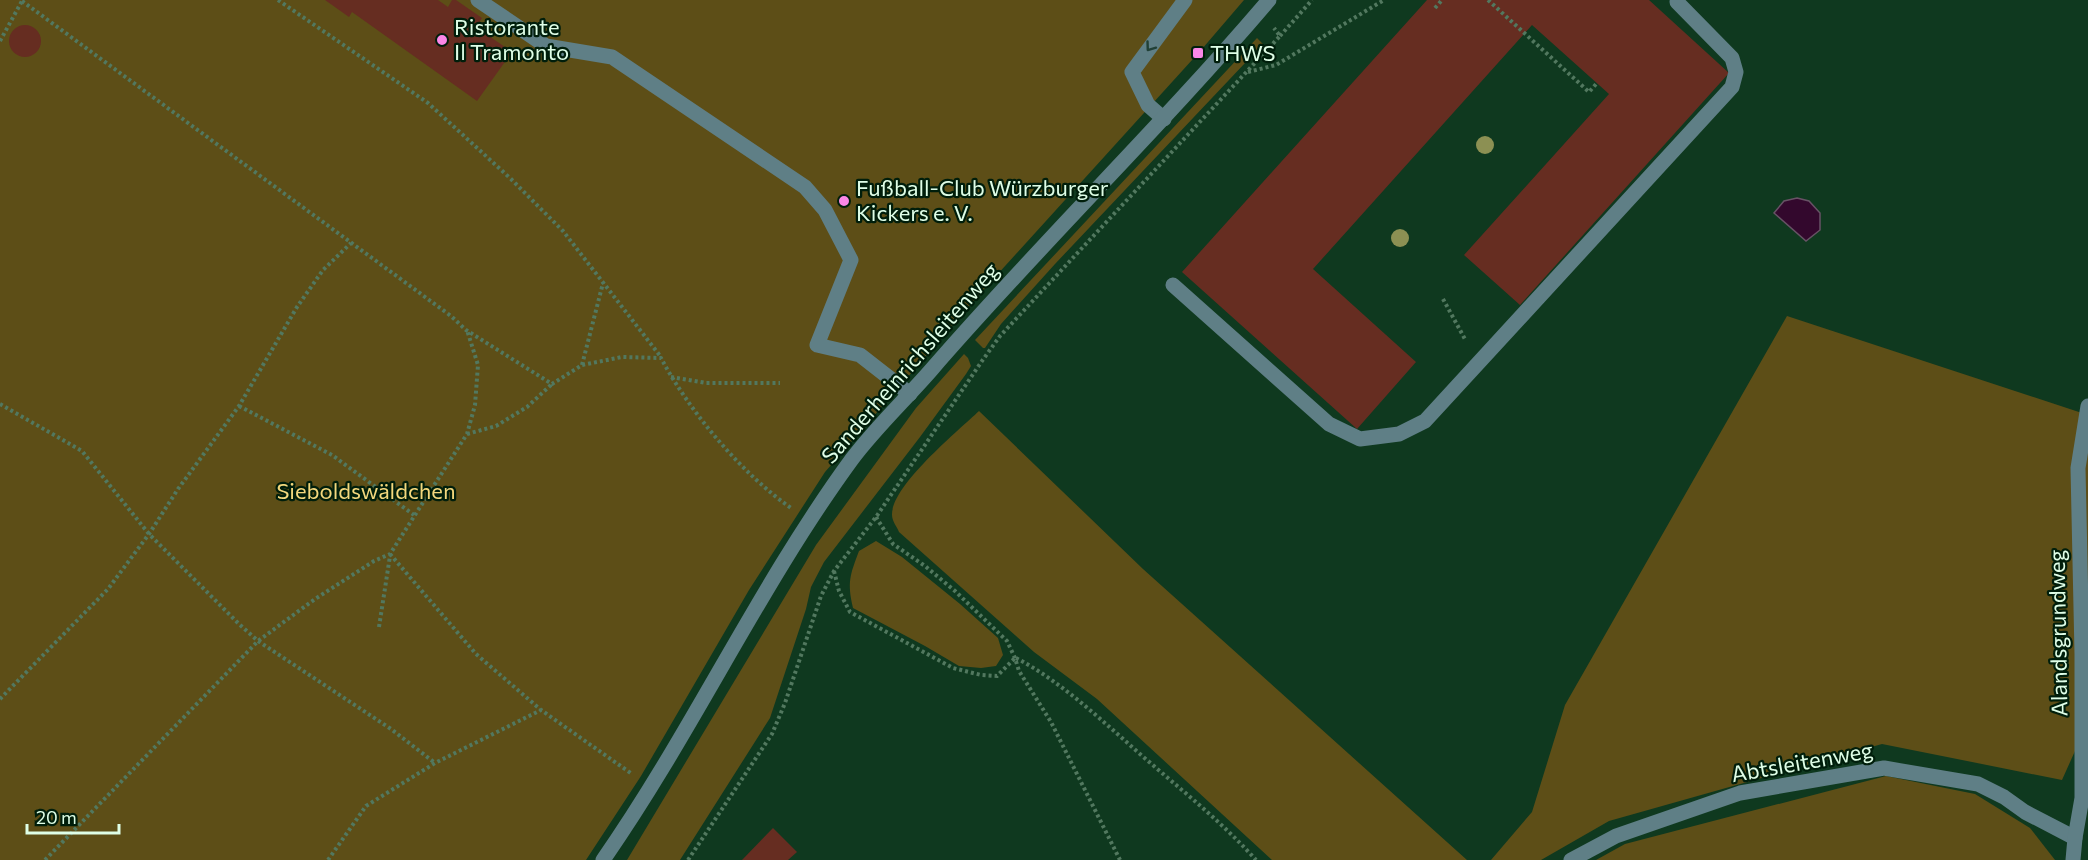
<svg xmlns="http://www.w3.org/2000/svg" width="2088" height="860" font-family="Commissioner,sans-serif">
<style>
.green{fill:#5d4e17}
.water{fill:#33082d;stroke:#675265;stroke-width:1.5}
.building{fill:#662d21}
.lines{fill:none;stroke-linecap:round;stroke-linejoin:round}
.path{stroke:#52785f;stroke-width:4;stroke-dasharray:3 3;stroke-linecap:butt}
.minor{stroke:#5f7f86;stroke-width:15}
.tree{fill:#8c9053}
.oneway{stroke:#214036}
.poi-dot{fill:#fa87e7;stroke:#001e0b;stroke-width:2}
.labels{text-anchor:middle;stroke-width:4.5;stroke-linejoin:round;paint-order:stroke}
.poi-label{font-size:22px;fill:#dffee7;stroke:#001e0b;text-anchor:start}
.street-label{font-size:22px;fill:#dffee7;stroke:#001e0b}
.park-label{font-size:22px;fill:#f3d87d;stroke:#001e0b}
</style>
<rect width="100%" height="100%" fill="#0f391f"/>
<g class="green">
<polygon points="0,0 1244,0 1202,49 986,287 825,472 749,590 641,776 586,860 0,860"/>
<polygon points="1257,38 1263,44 1055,264 1001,324 985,348 983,348 975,340"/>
<polygon points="1787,316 2088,415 2088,722 2062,780 1882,744 1609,821 1541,860 1491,860 1532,812 1565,705"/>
<polygon points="964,354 968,358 971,366 966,374 920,437 824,562 811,587 806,609 770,718 680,860 627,860 816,545 916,408"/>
<path d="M979,411L1143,569L1467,860H1272L1097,699L1034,652L899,532C897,527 892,521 892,515C891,486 958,431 979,411Z"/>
<path d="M876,541L902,557L960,604L998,638L1003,655L996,666L981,668L959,666L925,646L853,608C847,582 850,575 859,551Z"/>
<polygon points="1886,776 1975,794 2030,828 2055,860 1596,860 1625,844"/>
</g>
<polygon class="water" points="1797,198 1809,201 1820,213 1820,230 1806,241 1774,213 1784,201"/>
<g class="building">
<polygon points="325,0 438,0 448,7 452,0 456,0 482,18 476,27 512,52 477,101 352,12 349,17"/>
<polygon points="1427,0 1649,0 1729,73 1520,305 1464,255 1609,94 1532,25 1313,269 1416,362 1357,429 1182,272"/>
<circle cx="25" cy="41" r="16"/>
<polygon points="773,828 797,852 788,860 742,860"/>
</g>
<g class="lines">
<g class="path">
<polyline points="278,0 428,103 511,179 563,231 661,357"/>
<polyline points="1488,0 1589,92 1597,83"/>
<path d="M22,1L451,316L466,330L552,384L582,365L622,357L661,358C689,411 742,474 791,508"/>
<polyline points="1435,8 1442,0"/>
<polyline points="1280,36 1312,0"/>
<polyline points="0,41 22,1"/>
<polyline points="1248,72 1276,65 1384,0"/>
<polyline points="1443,299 1466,341"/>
<polyline points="582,365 603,283"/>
<polyline points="671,377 706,383 780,383"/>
<polyline points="0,404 82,451 149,534 240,625 258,641 391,729 435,763"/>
<polyline points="239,406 332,455 414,515"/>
<polyline points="467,434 496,426 527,407 552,384"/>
<polyline points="876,517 893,544 925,566 955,591 1007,641 1015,658 1019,671 1051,722 1120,860"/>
<polyline points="390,554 476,654 541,710 632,774"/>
<polyline points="834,571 839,591 850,612 953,668 981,675 997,676 1015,658"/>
<polyline points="379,627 390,556"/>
<path d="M1016,658C1062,682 1101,720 1140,754C1180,789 1221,821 1256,860"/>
<polyline points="0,699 108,589 149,534 178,489 239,406 297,307 323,270 351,243"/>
<polyline points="45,860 258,641 315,599 374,561 390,554 467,434 475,405 478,365 467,330"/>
<polyline points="328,860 366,806 435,763 541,710"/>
<polyline points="688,860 772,734 785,703 821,596 834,571 876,517 982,361 1000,336 1280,36 1274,28"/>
</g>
<g class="minor">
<polyline points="478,0 546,46 612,57 805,187 825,210 851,260 817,345 860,355 910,394"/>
<polyline points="1164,119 1148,105 1132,72 1185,0"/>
<polyline points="1173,285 1329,424 1360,439 1399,434 1425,421 1732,87 1736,72 1732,58 1677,2"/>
<path d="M603,860C693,731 759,586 852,459C876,427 906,399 932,369C1041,243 1161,127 1269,0"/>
<polyline points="1571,860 1616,836 1740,793 1884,768 1978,784 2004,797 2025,812 2075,838"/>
<polyline points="2073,860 2075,838 2082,798 2082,654 2078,468 2088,406"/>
</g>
</g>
<g class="tree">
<circle cx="1485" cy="145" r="9"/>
<circle cx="1400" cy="238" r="9"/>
</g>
<defs><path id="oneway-chevron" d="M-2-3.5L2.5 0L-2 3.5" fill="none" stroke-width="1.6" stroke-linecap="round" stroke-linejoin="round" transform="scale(1.5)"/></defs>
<use class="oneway" href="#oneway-chevron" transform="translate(1150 47) rotate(126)"/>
<g class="poi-dot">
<circle cx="442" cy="40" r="6"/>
<rect x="1192" y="47" width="12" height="12" rx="3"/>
<circle cx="844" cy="201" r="6"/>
</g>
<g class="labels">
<g class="poi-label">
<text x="454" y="35">Ristorante<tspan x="454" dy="25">Il Tramonto</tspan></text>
<text x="1210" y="61">THWS</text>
<text x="856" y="196">Fußball-Club Würzburger<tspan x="856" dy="25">Kickers e. V.</tspan></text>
</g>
<g class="street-label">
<text transform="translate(910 363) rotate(-49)" y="8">Sanderheinrichsleitenweg</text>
<text transform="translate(2058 633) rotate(-91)" y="8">Alandsgrundweg</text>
<text transform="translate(1802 762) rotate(-10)" y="8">Abtsleitenweg</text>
</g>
<g class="park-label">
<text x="366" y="499">Sieboldswäldchen</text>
</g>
</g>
<path d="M27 824v9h92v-9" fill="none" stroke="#dffee7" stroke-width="3"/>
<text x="36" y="824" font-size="18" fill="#dffee7" stroke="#001e0b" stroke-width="4.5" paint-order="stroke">20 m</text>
</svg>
